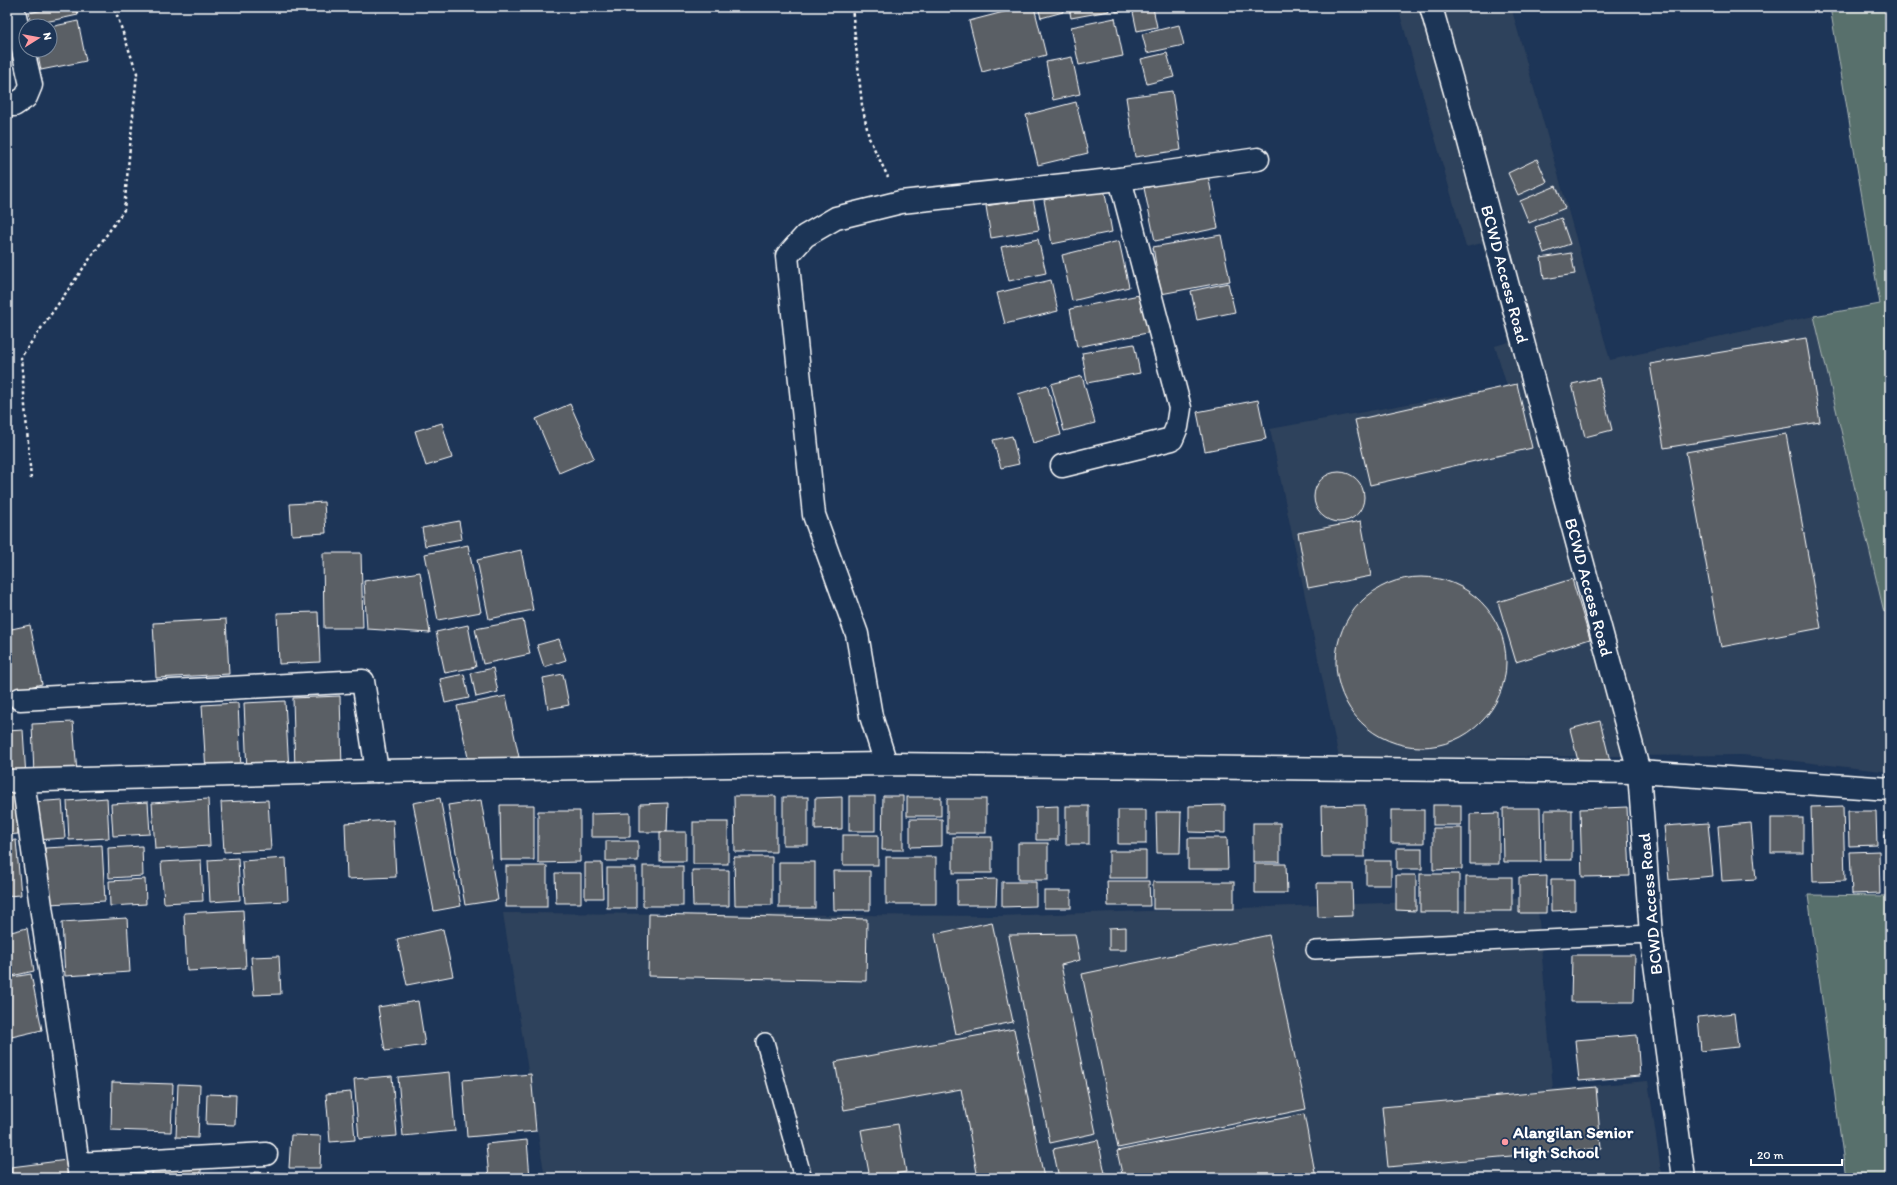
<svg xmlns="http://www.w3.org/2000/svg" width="1897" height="1185" font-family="Itim,sans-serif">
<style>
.built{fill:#2f425b}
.green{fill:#586f6c;stroke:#acb7b6}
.building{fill:#5a5f65;stroke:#fff}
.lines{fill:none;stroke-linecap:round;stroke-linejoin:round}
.service-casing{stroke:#fff;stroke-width:20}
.minor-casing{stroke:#fff;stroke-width:25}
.path{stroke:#fff;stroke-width:2.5;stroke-dasharray:3 3;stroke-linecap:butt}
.service{stroke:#1d3557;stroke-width:17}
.minor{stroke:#1d3557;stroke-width:22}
.poi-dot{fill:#ff9aa2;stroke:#1d3557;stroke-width:1.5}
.labels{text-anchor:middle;stroke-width:4;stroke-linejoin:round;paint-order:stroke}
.street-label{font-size:17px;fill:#fff;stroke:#1d3557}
.poi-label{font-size:17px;font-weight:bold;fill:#fff;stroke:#1d3557;text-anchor:start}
</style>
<rect width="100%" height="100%" fill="#1d3557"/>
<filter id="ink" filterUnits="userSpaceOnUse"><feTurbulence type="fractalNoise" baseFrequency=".025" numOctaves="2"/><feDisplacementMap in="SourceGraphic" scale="8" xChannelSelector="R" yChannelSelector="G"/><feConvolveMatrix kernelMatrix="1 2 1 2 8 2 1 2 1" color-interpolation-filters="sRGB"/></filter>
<g filter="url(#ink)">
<g class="built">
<polygon points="1398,7 1511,7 1610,360 1814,316 1890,637 1890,772 1743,755 1339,758 1270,429 1507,386 1495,346 1509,342 1482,243 1466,247"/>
<polygon points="1537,898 1553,1089 1648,1081 1662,1178 545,1178 503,913 999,916"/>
</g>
<g class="green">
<polygon points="1830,7 1890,7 1890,610 1884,612 1814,316 1880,304"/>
<polygon points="1808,895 1890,896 1890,1178 1846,1178"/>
</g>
<g class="building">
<polygon points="57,7 76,7 78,15 31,25 29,13"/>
<polygon points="1023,7 1034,7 1046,55 982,72 969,21"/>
<polygon points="1038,7 1062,7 1063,12 1041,18"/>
<polygon points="1069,7 1108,7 1109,11 1071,18"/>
<polygon points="1115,7 1144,7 1116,12"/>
<polygon points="1153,8 1157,27 1137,31 1133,12"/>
<polygon points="1115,18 1123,56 1079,65 1071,27"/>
<polygon points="78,21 86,61 41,70 37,50 50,50 50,27"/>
<polygon points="1179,25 1184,45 1147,53 1142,34"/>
<polygon points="1167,53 1174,77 1147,84 1141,59"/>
<polygon points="1072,57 1080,94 1053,100 1046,62"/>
<polygon points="1172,91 1181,150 1135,157 1126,97"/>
<polygon points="1076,102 1088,153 1038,165 1026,115"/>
<polygon points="1537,159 1547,182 1518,195 1508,173"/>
<polygon points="1208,175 1218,228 1155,241 1144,188"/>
<polygon points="1556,186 1565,208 1529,223 1520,201"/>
<polygon points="1104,188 1112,232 1052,244 1044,200"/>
<polygon points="1033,198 1039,230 991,238 986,206"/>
<polygon points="1561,218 1570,244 1544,253 1535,227"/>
<polygon points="1221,235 1230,281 1161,294 1153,247"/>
<polygon points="1038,239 1046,273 1009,281 1001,247"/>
<polygon points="1119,241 1129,287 1072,301 1062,255"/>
<polygon points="1571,253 1575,274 1544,279 1541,258"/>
<polygon points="1051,280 1058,311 1005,324 997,293"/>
<polygon points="1228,283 1235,312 1197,320 1191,291"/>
<polygon points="1144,294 1152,332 1077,347 1070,309"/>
<polygon points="1806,338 1820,422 1664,448 1650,364"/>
<polygon points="1134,344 1140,373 1087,383 1082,353"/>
<polygon points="1082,376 1095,423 1064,431 1051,384"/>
<polygon points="1599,378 1612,430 1585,437 1572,384"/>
<polygon points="1517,384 1532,448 1370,485 1355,420"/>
<polygon points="1047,385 1061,435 1033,443 1018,394"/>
<polygon points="1258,400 1266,439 1205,451 1197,412"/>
<polygon points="570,404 594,458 559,473 536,419"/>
<polygon points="442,423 452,458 426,466 415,431"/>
<polygon points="1786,434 1821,628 1721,647 1686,452"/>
<polygon points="1012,436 1019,464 1001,468 993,440"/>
<circle cx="1339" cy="497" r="25"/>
<polygon points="324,502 326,533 292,535 290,504"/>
<polygon points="459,521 462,539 425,546 422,528"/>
<polygon points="1361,521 1371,576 1308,588 1298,533"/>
<polygon points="468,545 481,612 438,620 425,554"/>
<polygon points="521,550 533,610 489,619 477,560"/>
<polygon points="323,553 361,553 363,628 324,628"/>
<polygon points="420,572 430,633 367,629 364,581"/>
<circle cx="1421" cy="662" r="85"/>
<polygon points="1572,579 1590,639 1516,662 1498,602"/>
<polygon points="318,612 320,662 279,664 277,613"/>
<polygon points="226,619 229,674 156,678 153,623"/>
<polygon points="523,620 530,654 483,664 475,629"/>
<polygon points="30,625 42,684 7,692 7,630"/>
<polygon points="468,625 476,667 445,673 436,632"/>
<polygon points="559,639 566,660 544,667 537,645"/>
<polygon points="493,668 498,692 476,697 471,673"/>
<polygon points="464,674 469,698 445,703 440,679"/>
<polygon points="563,674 569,705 548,709 543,678"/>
<polygon points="340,696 342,769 295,771 293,698"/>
<polygon points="506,696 519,757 470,767 457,706"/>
<polygon points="285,701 289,770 247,772 244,703"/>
<polygon points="238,703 241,770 206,772 202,705"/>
<polygon points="1600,721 1610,761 1580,769 1570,729"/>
<polygon points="73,722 77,773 34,775 32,724"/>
<polygon points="23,730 26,777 7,778 7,731"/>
<polygon points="7,790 16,790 18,834 7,835"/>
<polygon points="734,796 776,796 776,852 735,852"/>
<rect x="849" y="796" width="26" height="35"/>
<polygon points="883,796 903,796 903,850 882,850"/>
<rect x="783" y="797" width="25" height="48"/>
<polygon points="842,797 842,829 815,830 815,798"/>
<rect x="907" y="797" width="34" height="19"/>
<polygon points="107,798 109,838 69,840 67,801"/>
<polygon points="440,798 461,906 434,911 413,803"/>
<polygon points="208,799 210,846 155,849 152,803"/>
<rect x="947" y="799" width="39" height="34"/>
<polygon points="62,800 65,838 36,840 33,802"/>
<polygon points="268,800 271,850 224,852 221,802"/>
<polygon points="481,800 498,900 465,905 448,805"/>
<polygon points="148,802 150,834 113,836 111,804"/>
<polygon points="668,803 667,832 640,832 640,804"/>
<polygon points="500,805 534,805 534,860 501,860"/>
<polygon points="1225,805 1225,833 1189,832 1189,806"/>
<polygon points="1365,805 1365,857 1322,857 1321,806"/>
<rect x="1433" y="805" width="28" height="20"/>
<polygon points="1058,806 1058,840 1036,840 1036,807"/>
<rect x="1066" y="806" width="23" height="38"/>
<polygon points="1843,806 1845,881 1813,882 1811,807"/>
<polygon points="1627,807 1630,876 1582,877 1580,809"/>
<polygon points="1503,808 1540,808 1541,862 1504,862"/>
<rect x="1118" y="810" width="28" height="34"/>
<rect x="1391" y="810" width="33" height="33"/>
<rect x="1545" y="810" width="27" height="50"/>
<polygon points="538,811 580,811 580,862 538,863"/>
<polygon points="1848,811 1876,811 1877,845 1849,846"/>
<polygon points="1156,812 1181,812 1180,853 1157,853"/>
<polygon points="630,813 630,837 591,837 591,814"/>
<polygon points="1499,813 1499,864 1470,864 1470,814"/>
<rect x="1771" y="818" width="32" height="35"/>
<polygon points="910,819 942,819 942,846 910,847"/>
<polygon points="393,820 396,877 347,879 345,823"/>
<rect x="693" y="822" width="35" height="42"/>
<rect x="1253" y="823" width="27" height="39"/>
<polygon points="1708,823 1713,876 1669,880 1664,826"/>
<polygon points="1751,823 1756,879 1722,881 1718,826"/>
<polygon points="1433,828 1462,828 1462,869 1433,870"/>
<rect x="660" y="832" width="26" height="29"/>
<rect x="843" y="835" width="35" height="30"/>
<polygon points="1885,835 1890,835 1890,886 1887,886"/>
<rect x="953" y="837" width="39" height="36"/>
<polygon points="1188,838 1227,838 1228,869 1188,869"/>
<polygon points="16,840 21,895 7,896 7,841"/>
<rect x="606" y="841" width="32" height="20"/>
<rect x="1018" y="843" width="30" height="37"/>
<polygon points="102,845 105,901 49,904 45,848"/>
<polygon points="142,846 143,876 109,878 108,848"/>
<rect x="1397" y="848" width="25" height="21"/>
<rect x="1109" y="851" width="37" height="27"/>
<polygon points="1879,851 1880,893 1852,894 1850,852"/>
<polygon points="734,857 772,857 772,905 735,905"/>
<rect x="886" y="857" width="50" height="47"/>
<polygon points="238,858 240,900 210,902 208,860"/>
<polygon points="286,858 288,901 245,903 242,861"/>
<polygon points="201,860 203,901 164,903 161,862"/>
<rect x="1366" y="861" width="25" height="24"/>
<rect x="779" y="862" width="36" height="46"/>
<polygon points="585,863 602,863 603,898 585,898"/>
<polygon points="1255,864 1286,864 1287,893 1255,893"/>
<rect x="506" y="866" width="41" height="41"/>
<rect x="643" y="866" width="40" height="40"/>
<rect x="607" y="868" width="29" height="40"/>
<polygon points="692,870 729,870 729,906 693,906"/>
<polygon points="833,871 870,871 870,910 834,910"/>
<polygon points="555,873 581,873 581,903 556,903"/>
<rect x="1420" y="874" width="39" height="38"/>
<polygon points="1396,875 1416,875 1416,911 1396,910"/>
<polygon points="1547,876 1546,913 1519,913 1519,877"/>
<rect x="1466" y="877" width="46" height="34"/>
<polygon points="145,879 146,904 110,906 109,881"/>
<polygon points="997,879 996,905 957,905 957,880"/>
<polygon points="1551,879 1575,879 1575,910 1551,911"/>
<polygon points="1107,881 1149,881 1150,906 1108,906"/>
<polygon points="1002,882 1036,882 1036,906 1002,907"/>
<rect x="1153" y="882" width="81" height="27"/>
<polygon points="1317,883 1352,883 1353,916 1318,917"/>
<rect x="1044" y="891" width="27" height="17"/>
<polygon points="243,910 246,968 187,971 184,913"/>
<polygon points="649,914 867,919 866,981 648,976"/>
<polygon points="127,918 130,972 65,976 62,922"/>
<polygon points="992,922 1013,1022 956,1034 935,934"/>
<polygon points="1126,927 1126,950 1109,950 1109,928"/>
<polygon points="27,928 34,971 7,977 7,933"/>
<polygon points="443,929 453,976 407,985 397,939"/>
<polygon points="1075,934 1080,960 1061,965 1096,1133 1050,1143 1009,935"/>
<polygon points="1269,935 1306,1109 1118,1148 1082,974"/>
<polygon points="1572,955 1635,955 1634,1002 1571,1002"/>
<polygon points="279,956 281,994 254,995 251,957"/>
<polygon points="31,974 42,1030 7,1038 7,978"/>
<polygon points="418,1001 425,1045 385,1051 378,1007"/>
<polygon points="1734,1013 1738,1047 1701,1051 1698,1017"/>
<polygon points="1014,1029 1044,1178 978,1178 961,1089 844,1110 835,1062"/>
<polygon points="1637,1035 1640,1076 1579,1081 1575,1040"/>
<polygon points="450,1072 455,1131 403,1136 398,1077"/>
<polygon points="531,1074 536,1131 467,1137 463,1080"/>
<polygon points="392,1076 397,1136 359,1139 354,1079"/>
<polygon points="112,1082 173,1084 171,1132 111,1130"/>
<polygon points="178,1084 200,1085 198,1138 176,1137"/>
<polygon points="1596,1087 1601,1148 1388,1167 1382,1107"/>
<polygon points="351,1092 355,1140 330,1142 326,1094"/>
<polygon points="207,1094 236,1095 235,1125 206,1124"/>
<polygon points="1304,1114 1316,1178 1123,1178 1117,1151"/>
<polygon points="898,1124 906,1172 870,1178 861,1130"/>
<polygon points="291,1135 321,1136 320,1168 289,1168"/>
<polygon points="527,1140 530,1178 489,1178 486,1144"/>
<polygon points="1098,1140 1106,1178 1059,1178 1053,1149"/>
<polygon points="67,1160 70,1178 12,1178 11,1167"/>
<polygon points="201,1163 201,1178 152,1178 152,1165"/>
<polygon points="146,1166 146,1178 116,1178 116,1167"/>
<polygon points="254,1172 287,1173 287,1178 253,1178"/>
<polygon points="293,1175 322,1176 322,1178 293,1178"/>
</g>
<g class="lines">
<g class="service-casing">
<g id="service">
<polyline points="1315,950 1651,934"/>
<polyline points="765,1042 803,1178"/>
</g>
</g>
<g class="minor-casing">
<g id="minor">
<polyline points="1431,7 1465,127 1639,772 1651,934 1684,1178"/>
<polyline points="7,105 14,105 26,97 31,85 13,7"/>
<polyline points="1062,466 1172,439 1177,427 1180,408 1120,179"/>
<polyline points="20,699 363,681 377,771"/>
<polyline points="886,764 871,716 857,634 814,515 787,256 805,236 836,218 901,202 1120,179 1258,159"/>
<polyline points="7,781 377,771 886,764 1639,772 1890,789"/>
<polyline points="23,781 80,1178"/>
<polyline points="78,1164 266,1154"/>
</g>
</g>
<g class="path">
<polyline points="852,7 862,105 869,138 888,177"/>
<polyline points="31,479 21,357 124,210 137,73 114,7"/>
</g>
<use href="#service" class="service"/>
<use href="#minor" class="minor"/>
</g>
</g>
<circle class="poi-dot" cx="1505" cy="1142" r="4"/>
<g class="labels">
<g class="street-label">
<text transform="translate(1505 274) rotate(75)" y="6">BCWD Access Road</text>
<text transform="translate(1589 587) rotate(75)" y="6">BCWD Access Road</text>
<text transform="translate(1650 904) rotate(-95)" y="6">BCWD Access Road</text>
</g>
<g class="poi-label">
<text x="1513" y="1138">Alangilan Senior<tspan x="1513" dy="20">High School</tspan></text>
</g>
</g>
<rect width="1897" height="1185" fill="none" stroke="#1d3557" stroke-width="24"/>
<rect x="12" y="12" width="1873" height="1161" fill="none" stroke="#fff" stroke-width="1.5" filter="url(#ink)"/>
<g transform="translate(38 38) rotate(79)"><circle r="19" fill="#1d3557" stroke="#77869a"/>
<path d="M0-3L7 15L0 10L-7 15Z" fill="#ff9aa2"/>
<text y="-6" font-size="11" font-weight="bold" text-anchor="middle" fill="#ffffff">N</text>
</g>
<path d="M1751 1159v6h91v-6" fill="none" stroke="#ffffff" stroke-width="2"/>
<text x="1757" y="1159" font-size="12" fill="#ffffff" stroke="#1d3557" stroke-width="3" paint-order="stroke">20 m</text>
</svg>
